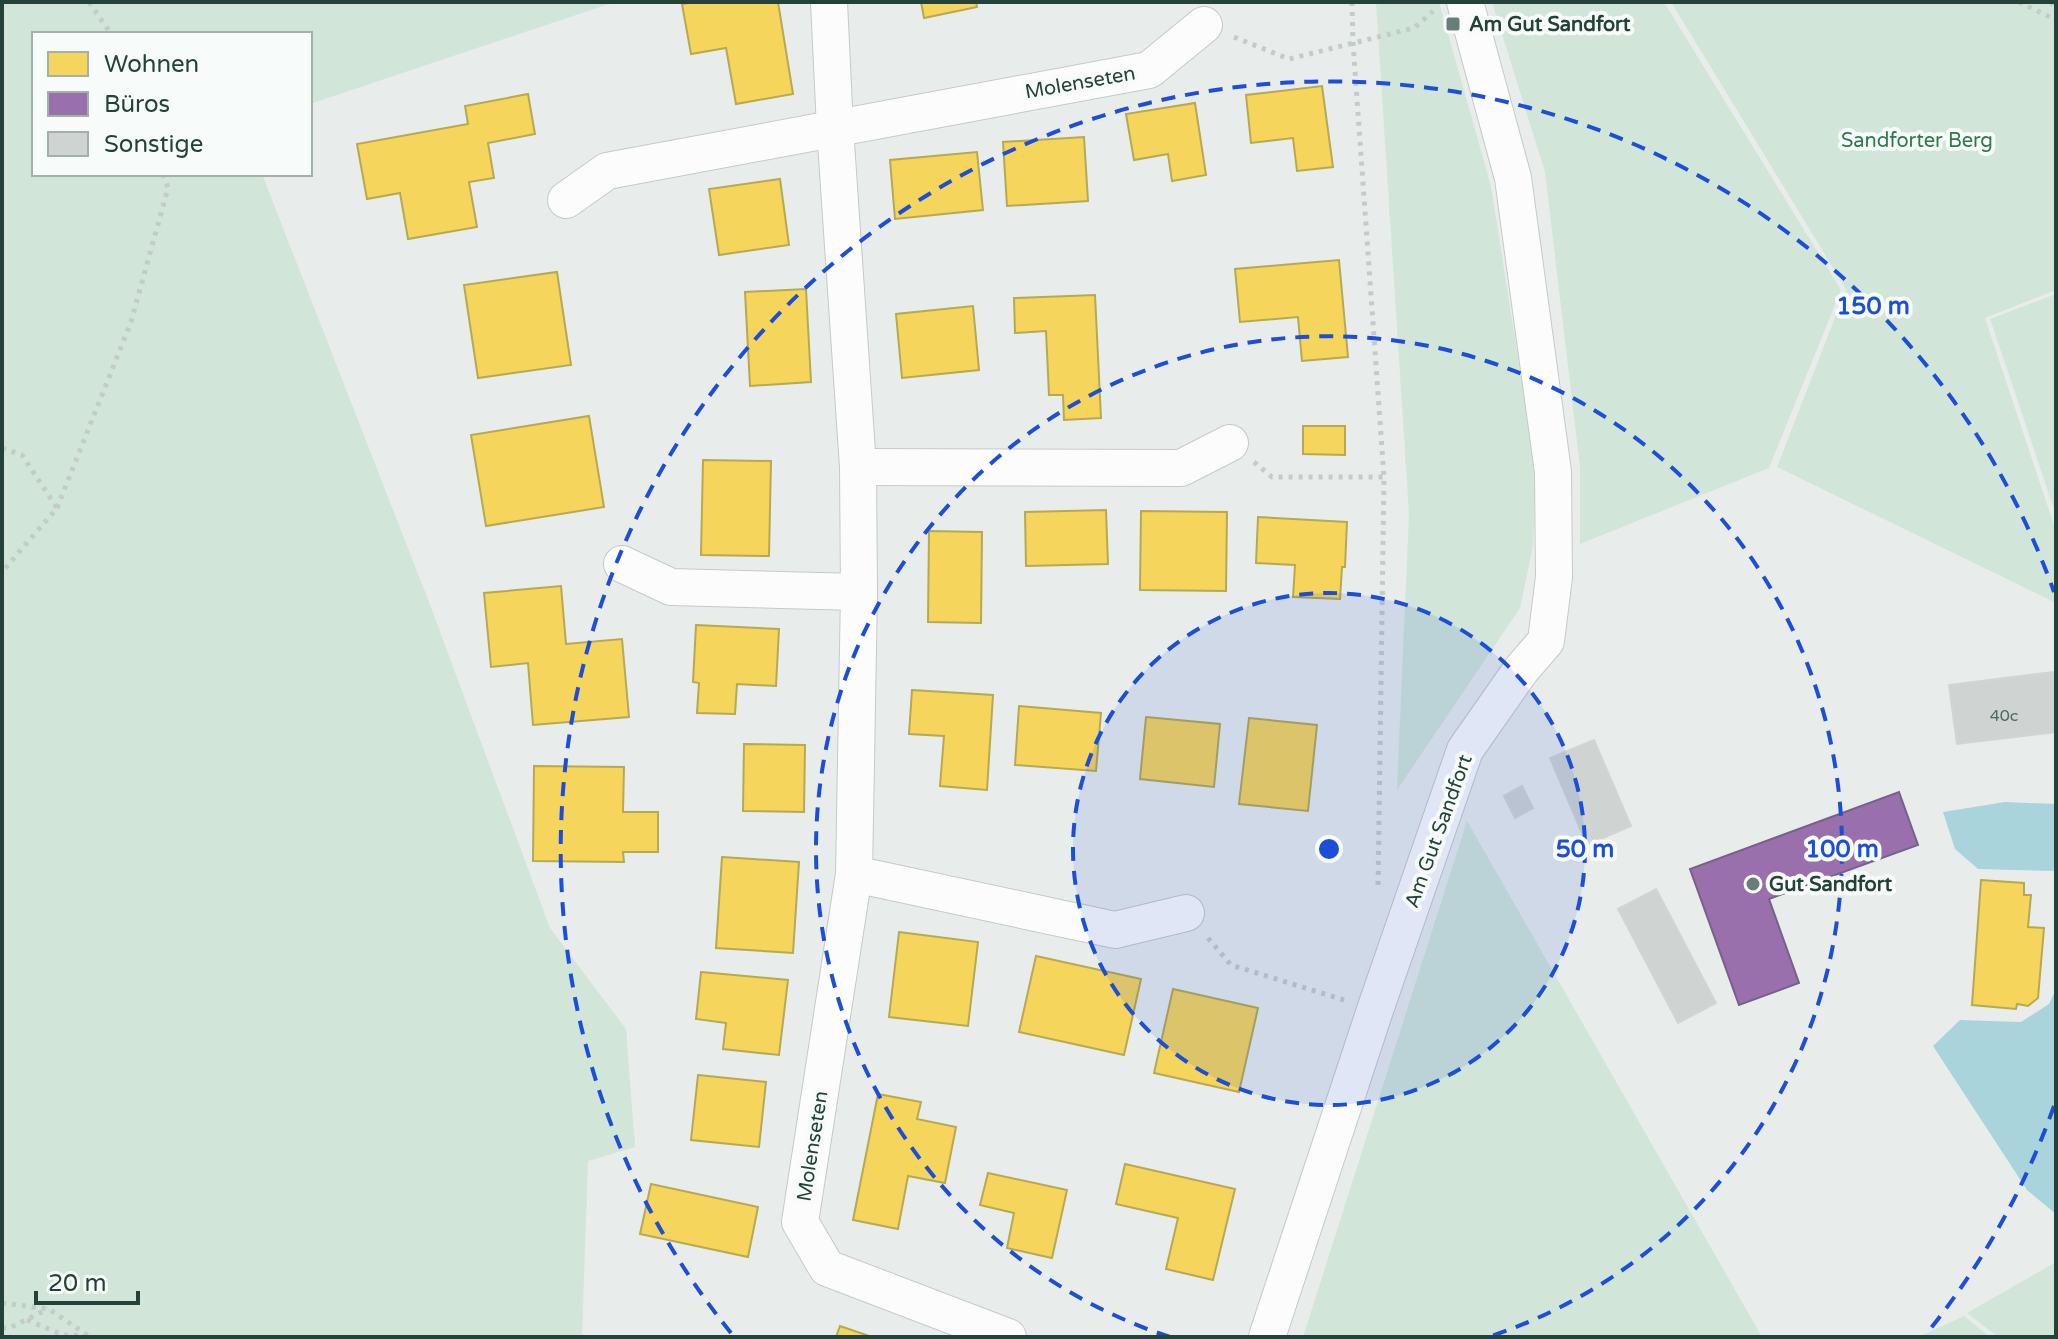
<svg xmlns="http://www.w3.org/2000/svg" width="2058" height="1339" font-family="'Varela Round',sans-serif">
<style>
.green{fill:#d1e6d8}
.water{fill:#a9d4db}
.homes{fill:#f6d55c;stroke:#b7a952;stroke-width:2}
.offices{fill:#9970ab;stroke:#766289;stroke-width:2}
.building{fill:#cfd4d2;stroke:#d1d6d4;stroke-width:2}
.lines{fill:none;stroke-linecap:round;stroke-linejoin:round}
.minor-casing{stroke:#c5cac8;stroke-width:38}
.path{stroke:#c3ccca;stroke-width:5;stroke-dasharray:4 6;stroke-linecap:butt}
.minor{stroke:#fcfcfc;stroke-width:36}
.ring{fill:none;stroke:#1d4ed8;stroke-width:4;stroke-dasharray:14 10}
.poi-dot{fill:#697e78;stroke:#f7fbf9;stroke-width:3}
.labels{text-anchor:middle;stroke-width:8;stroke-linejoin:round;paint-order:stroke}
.number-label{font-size:16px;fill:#506761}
.poi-label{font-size:20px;font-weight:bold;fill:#24423a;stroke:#f7fbf9;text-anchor:start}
.street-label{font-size:20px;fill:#24423a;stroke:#f7fbf9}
.park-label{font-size:20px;fill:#2d7a4b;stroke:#f7fbf9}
.centre{fill:#1d4ed8;stroke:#f7fbf9;stroke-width:4}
.ring-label{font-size:24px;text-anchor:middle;font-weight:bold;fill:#1d4ed8;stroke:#f7fbf9;stroke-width:8;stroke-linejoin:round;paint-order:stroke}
</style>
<rect width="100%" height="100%" fill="#e8edeb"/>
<g class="green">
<polygon points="2,2 615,2 310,104 310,34 34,34 34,174 262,174 429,602 550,928 626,1029 635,1147 588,1161 582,1337 2,1337"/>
<polygon points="1376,2 1439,2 1491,186 1536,472 1533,546 1520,608 1397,790 1409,514"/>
<polygon points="1492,2 1664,2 1841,290 1769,468 1580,544 1580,467 1545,172"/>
<polygon points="1671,2 2056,2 2056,290 1985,318 2056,531 2056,603 1777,467 1846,289"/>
<polygon points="2056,294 2056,515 1990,319"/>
<polygon points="1467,821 1762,1337 1303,1337"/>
<polygon points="2056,1262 2056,1337 1998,1337 1967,1313"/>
<polygon points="1964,1316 1990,1337 1918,1337"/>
</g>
<g class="water">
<polygon points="2005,802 2056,804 2056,871 1978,869 1955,849 1943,812"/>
<polygon points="2056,989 2056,1214 2027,1190 1933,1046 1960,1020 2021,1022 2049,1004"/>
</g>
<g class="homes">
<polygon points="695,2 778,2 793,94 736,104 726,48 691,54 682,4"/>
<polygon points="921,2 976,2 977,7 924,18"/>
<polygon points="1322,86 1333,167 1297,171 1293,138 1251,143 1246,95"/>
<polygon points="528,94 535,134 488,143 494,178 469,182 477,227 408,239 400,193 367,199 357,144 468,124 465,106"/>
<polygon points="1195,103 1206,175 1172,181 1168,154 1134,160 1126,114"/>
<polygon points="1084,137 1088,201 1007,206 1003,142"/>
<polygon points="977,152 983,210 895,219 890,160"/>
<polygon points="780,179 789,245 719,255 709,189"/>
<polygon points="1339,260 1348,357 1302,361 1298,317 1240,322 1235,269"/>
<polygon points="557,272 571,365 478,378 464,285"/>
<polygon points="806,289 811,382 750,386 745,292"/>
<polygon points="1095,295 1101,418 1064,420 1063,395 1049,395 1046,331 1015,333 1014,298"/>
<polygon points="973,306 979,370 902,378 896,314"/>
<polygon points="589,416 604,507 486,526 471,435"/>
<polygon points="1303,426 1345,426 1345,455 1303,454"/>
<polygon points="703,460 771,461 769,556 701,555"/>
<polygon points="1106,510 1108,564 1026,566 1025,512"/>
<polygon points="1141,511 1227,512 1226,591 1140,590"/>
<polygon points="1258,517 1347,522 1345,567 1342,567 1340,599 1293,597 1295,565 1256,563"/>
<polygon points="929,531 982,532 981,623 928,622"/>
<polygon points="561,586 566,644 622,639 629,717 533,725 528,663 491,667 484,593"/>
<polygon points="696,625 779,629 776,686 737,684 735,714 697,713 699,683 693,682"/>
<polygon points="912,690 993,695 987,790 940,786 944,736 909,734"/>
<polygon points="1019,706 1101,713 1096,771 1015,765"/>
<polygon points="1146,717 1220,724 1214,787 1140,779"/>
<polygon points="1249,718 1317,725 1308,811 1239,804"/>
<polygon points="744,744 805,745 804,812 743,811"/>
<polygon points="534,766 624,767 623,812 658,812 658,852 623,852 624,862 533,861"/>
<polygon points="722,857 799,862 793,953 716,948"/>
<polygon points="1981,880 2024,883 2024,895 2031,895 2028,927 2044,928 2038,998 2028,1006 2017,1004 2016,1009 1972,1005"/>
<polygon points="899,932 978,942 968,1026 889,1017"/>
<polygon points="1036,956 1141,979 1124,1055 1019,1032"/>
<polygon points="701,972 788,980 779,1055 723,1049 726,1023 696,1019"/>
<polygon points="1173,989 1258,1008 1239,1092 1154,1073"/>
<polygon points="698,1075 766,1082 759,1147 691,1140"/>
<polygon points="878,1094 921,1102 917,1119 956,1127 945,1183 908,1176 898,1229 853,1220"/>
<polygon points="1125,1164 1235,1189 1213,1280 1166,1269 1178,1218 1116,1204"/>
<polygon points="988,1173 1067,1190 1052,1258 1007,1248 1014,1213 980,1205"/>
<polygon points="651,1184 758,1207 748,1257 640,1234"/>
<polygon points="840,1326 872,1337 836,1337"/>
</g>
<polygon class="offices" points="1899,792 1918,845 1769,899 1799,983 1739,1005 1690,869"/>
<g class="building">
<polygon points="2053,672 2056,698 2056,732 1957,744 1949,685"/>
<polygon points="1594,740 1631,826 1587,845 1550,758"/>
<polygon points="1522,786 1533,808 1515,818 1504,796"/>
<polygon points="1656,889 1716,1003 1678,1023 1618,909"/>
</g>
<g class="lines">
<g class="minor-casing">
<g id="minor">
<polyline points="829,2 835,128 858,467 859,592 854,874 800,1222 827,1268 1008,1337"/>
<polyline points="566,200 607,171 1149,70 1204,25"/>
<polyline points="858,467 1181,468 1230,443"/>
<polyline points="622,564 671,587 859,592"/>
<polyline points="854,874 1115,930 1186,913"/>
<polyline points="1267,1337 1375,1010 1465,750 1521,670 1546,641 1554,577 1553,472 1513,178 1465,2"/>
</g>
</g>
<g class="path">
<polyline points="89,2 111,34"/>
<polyline points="1352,2 1353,43 1384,477 1378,888"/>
<polyline points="2019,2 2056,20"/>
<polyline points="2051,2 2056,10"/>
<polyline points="1234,37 1289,59 1414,28 1433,11"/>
<polyline points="2,448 22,455 57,508 2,572"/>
<polyline points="1254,462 1272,477 1384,477"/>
<polyline points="57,508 131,322 168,188 163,174"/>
<polyline points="1208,938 1231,965 1344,1000"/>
<polyline points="2,1303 49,1309 90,1337"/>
<polyline points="27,1320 63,1335 88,1336"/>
<polyline points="2,1328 9,1328 48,1309"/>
</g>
<use href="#minor" class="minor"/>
</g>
<circle cx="1329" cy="849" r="256" fill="#1d4ed8" fill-opacity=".12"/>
<g class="ring">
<circle cx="1329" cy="849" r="256"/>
<path d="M1170 1337A513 513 0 1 1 1488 1337"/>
<path d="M2054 1106A769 769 0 0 1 1927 1333M731 1333A769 769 0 1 1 2054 592"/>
</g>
<g class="poi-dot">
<rect x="1445" y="16" width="16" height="16" rx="4"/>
<circle cx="1753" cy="884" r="8"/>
</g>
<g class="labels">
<g class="number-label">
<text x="2004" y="721">40c</text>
</g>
<g class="poi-label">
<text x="1469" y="31">Am Gut Sandfort</text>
<text x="1769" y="891">Gut Sandfort</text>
</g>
<g class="street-label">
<text transform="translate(1080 82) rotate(-10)" y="7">Molenseten</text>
<text transform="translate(1438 831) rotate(-70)" y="7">Am Gut Sandfort</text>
<text transform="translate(812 1146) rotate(-81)" y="7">Molenseten</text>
</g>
<g class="park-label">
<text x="1917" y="147">Sandforter Berg</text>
</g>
</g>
<circle cx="1329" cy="849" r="12" class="centre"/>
<g class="ring-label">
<text x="1873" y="314">150 m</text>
<text x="1585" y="857">50 m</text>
<text x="1842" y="857">100 m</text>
</g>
<rect width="2058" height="1339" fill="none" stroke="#24423a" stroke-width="8"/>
<rect x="32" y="32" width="280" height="144" fill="#f7fbf9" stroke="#a3b1ad" stroke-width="2"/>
<rect x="48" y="52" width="40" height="24" fill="#f6d55c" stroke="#a3b1ad" stroke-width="2"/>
<text x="104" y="72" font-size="24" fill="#24423a">Wohnen</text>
<rect x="48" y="92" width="40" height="24" fill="#9970ab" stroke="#a3b1ad" stroke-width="2"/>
<text x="104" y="112" font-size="24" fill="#24423a">Büros</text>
<rect x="48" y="132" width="40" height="24" fill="#cfd4d2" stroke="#a3b1ad" stroke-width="2"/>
<text x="104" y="152" font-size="24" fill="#24423a">Sonstige</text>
<path d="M36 1291v12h102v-12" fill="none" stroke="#24423a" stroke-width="4"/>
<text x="48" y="1291" font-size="24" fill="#24423a" stroke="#f7fbf9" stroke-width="6" paint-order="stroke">20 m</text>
</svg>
